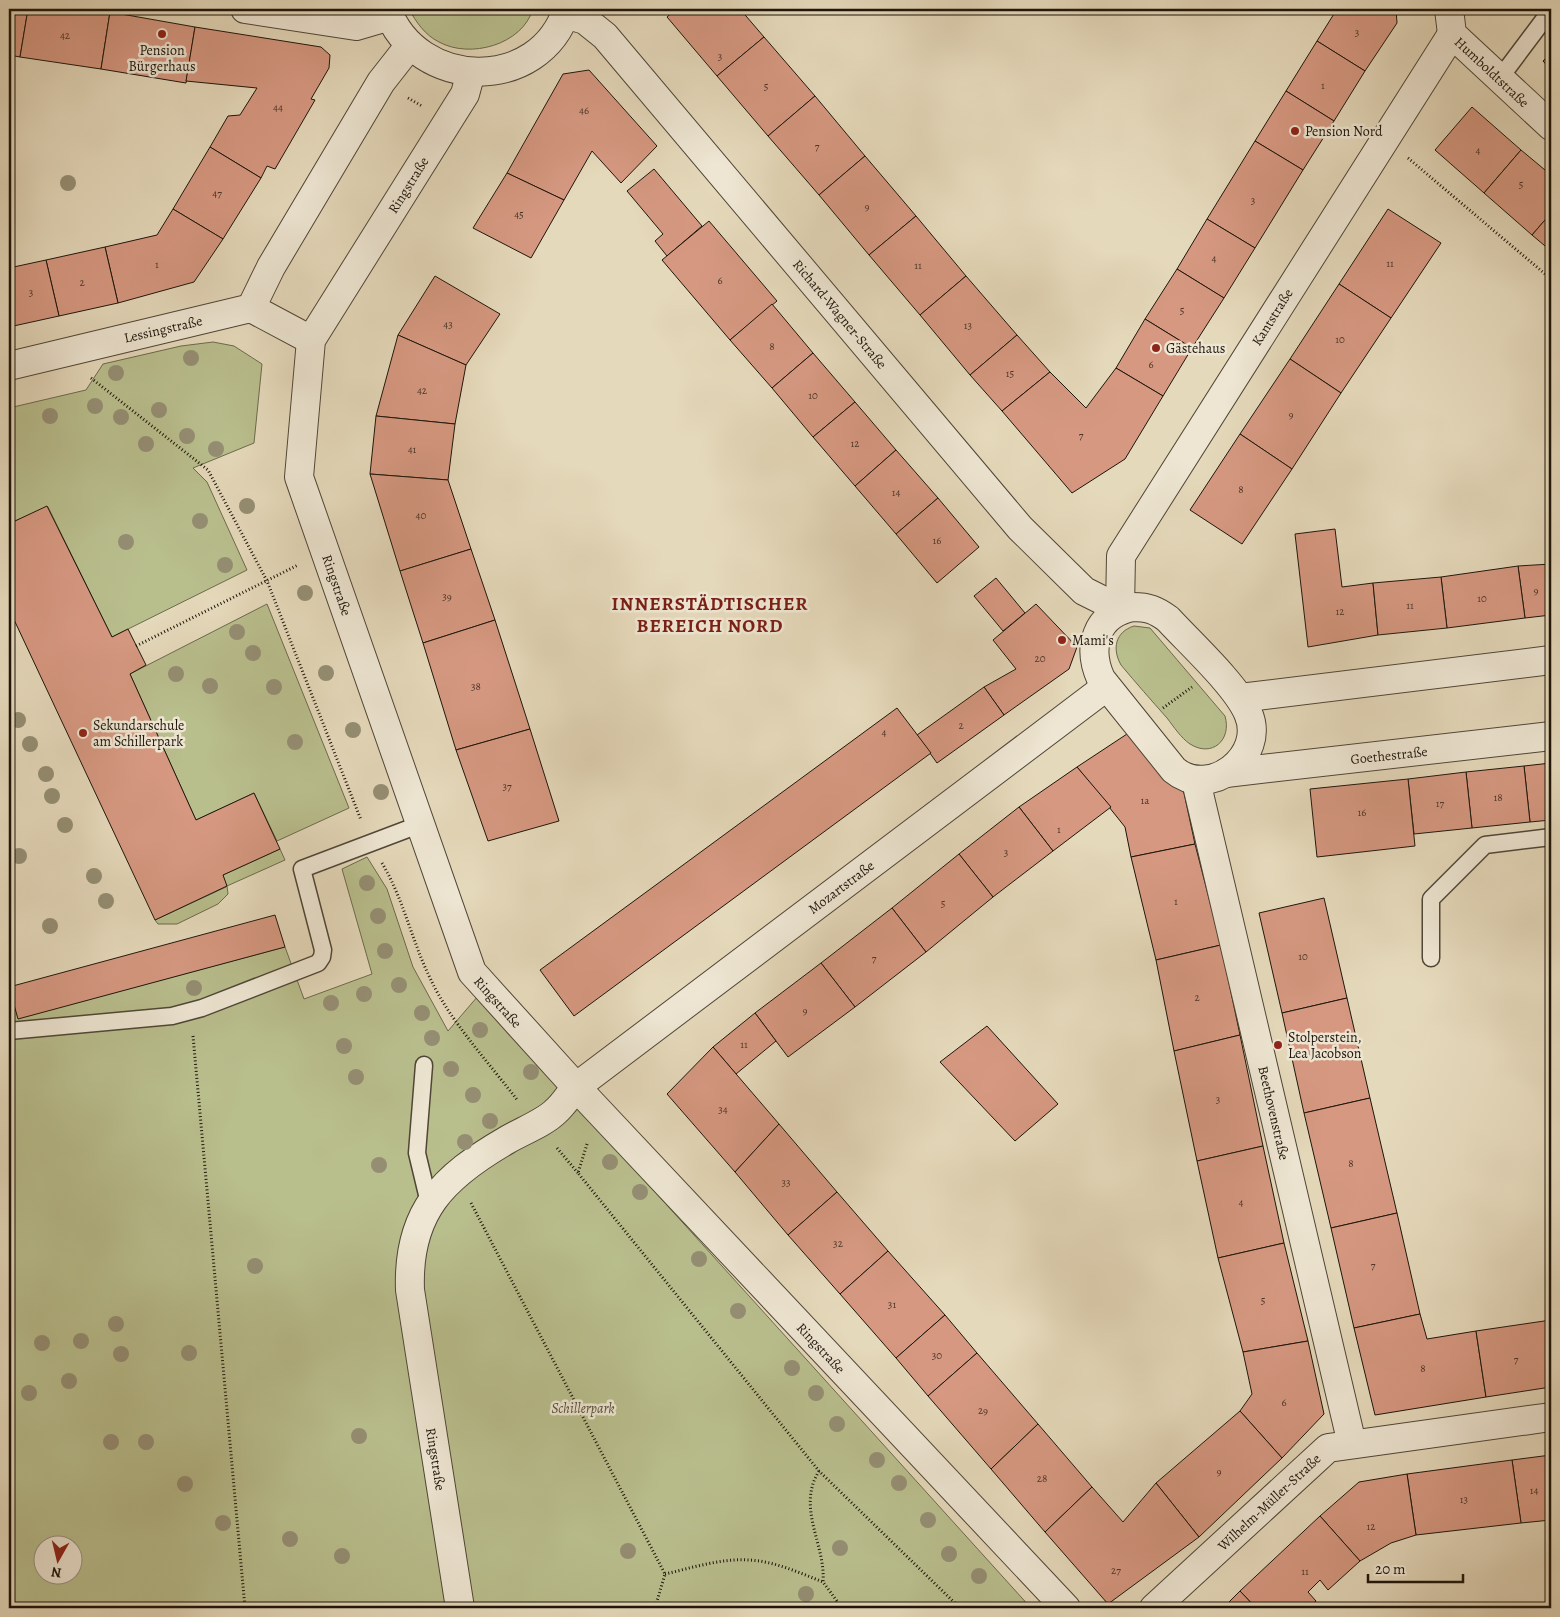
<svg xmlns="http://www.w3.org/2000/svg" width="1560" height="1617" font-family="Alegreya,serif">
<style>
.green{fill:#b9be8d;stroke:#6b6a4c;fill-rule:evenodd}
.building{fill:#d69881;stroke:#1d150b}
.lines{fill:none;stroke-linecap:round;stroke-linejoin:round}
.service-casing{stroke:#4f4637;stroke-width:19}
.minor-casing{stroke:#4f4637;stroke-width:30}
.path{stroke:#1d150b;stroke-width:3;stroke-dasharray:1 2.5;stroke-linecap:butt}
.service{stroke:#eee6d3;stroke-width:16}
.minor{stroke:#eee6d3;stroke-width:28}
.tree{fill:#958e73}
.poi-dot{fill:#8f2418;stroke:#eee6d3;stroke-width:2}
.labels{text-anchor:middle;stroke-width:5;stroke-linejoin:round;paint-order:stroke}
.number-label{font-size:11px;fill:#4b3628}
.poi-label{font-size:14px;fill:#1d150b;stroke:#eee6d3;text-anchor:start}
.street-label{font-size:14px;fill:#1d150b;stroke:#eee6d3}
.park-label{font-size:14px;font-style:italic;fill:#545038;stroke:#eee6d3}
.district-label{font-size:19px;font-weight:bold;letter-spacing:1px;fill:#7a1f14;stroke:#eee6d3}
</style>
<rect width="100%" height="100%" fill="#e5d9bb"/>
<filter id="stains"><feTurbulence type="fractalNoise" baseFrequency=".004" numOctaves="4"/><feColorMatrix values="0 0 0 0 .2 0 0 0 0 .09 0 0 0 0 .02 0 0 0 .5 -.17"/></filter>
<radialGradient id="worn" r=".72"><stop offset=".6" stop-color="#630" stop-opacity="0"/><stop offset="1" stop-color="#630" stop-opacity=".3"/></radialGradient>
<g class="green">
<path d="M409,9H533C522,45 470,59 439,42C425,35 416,22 409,9Z"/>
<polygon points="213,342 234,346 262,364 254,443 193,468 207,482 247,570 112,637 48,507 15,521 9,506 9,408 86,390 103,364 181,346"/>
<polygon points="267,604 349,808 277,841 254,793 196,820 130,674"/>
<path d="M1134,626L1150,628L1225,716C1232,740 1212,758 1190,744C1181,738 1174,727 1167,718C1151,700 1136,683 1121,665C1112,649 1115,632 1134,626Z"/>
<polygon points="280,849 285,860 227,886 228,894 218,904 177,924 158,924 155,920 226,887 223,875"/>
<path d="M367,857L387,889L413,967L448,1031L478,996L1031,1608H9V984L18,1018L285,947L304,999L372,974L342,869ZM42,1544H72V1574H42Z"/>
</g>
<g class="building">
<polygon points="9,9 28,9 20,57 9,55"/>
<polygon points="28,9 86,9 110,12 101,69 20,57"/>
<polygon points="676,9 740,9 764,37 717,76 667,17"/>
<polygon points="1337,9 1396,9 1397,23 1365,71 1317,41"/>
<polygon points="110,12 195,27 186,83 101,69"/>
<polygon points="195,27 321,47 330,55 329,68 311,99 315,100 275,169 267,166 261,178 210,147 228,116 240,115 257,88 186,81"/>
<polygon points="764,37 815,96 768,136 717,76"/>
<polygon points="1317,41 1365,71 1334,121 1286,91"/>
<polygon points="1551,53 1551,70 1543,61"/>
<polygon points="589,70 657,146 621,183 592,151 564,200 507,173 563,74"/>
<polygon points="1286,91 1334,121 1303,170 1255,141"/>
<polygon points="815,96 865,156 819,195 768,136"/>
<polygon points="1472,107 1521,150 1484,193 1435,150"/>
<polygon points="1255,141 1303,170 1255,248 1207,219"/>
<polygon points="210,147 261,178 223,239 173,209"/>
<polygon points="1521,150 1551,175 1551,213 1532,235 1484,193"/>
<polygon points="865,156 916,216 869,255 819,195"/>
<polygon points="654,169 702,226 667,256 655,241 663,234 627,191"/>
<polygon points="507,173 564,200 531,258 473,228"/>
<polygon points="173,209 223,239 194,282 118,303 105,247 157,235"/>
<polygon points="1388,209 1441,243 1391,318 1339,284"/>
<polygon points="1551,213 1551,251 1532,235"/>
<polygon points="916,216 966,276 920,315 869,255"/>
<polygon points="1207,219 1255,248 1224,298 1177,269"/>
<polygon points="709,221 777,301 730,340 662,260"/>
<polygon points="105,247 118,303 59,316 46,260"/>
<polygon points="46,260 59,316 9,327 9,268"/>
<polygon points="1177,269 1224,298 1192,348 1145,319"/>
<polygon points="435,276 500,314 466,365 398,335"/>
<polygon points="966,276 1017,335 970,375 920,315"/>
<polygon points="1339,284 1391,318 1341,393 1290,359"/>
<polygon points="772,304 813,353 772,388 730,340"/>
<polygon points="1145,319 1192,348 1163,396 1116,368"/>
<polygon points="398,335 466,365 455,424 376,416"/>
<polygon points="1017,335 1050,372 1002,411 970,375"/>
<polygon points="813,353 855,402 813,437 772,388"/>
<polygon points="1290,359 1341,393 1292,469 1240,434"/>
<polygon points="1116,368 1163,396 1125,459 1072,493 1002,411 1050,372 1086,408"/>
<polygon points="855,402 896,450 855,486 813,437"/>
<polygon points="376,416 455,424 448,480 370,474"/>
<polygon points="1240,434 1292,469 1242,544 1190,510"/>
<polygon points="896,450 938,498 896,534 855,486"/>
<polygon points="370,474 448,480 471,549 400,571"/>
<polygon points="938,498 979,547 937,583 896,534"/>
<polygon points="9,506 15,521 47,506 112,637 128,629 146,665 130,674 196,820 254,793 280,849 223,875 227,886 155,920 9,609"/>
<polygon points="1335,529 1342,587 1373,583 1378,635 1308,647 1295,534"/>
<polygon points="471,549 495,620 423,643 400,571"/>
<polygon points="1551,564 1551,615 1525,618 1518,566"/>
<polygon points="1518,566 1525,618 1447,628 1441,577"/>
<polygon points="1441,577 1447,628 1378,635 1373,583"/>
<polygon points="996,578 1025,613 1003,631 974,596"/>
<polygon points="1036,604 1077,647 1069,669 1004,715 984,687 1016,669 993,640"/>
<polygon points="495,620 530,729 456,750 423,643"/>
<polygon points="984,687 1004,715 937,763 917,735"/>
<polygon points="897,708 931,753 574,1016 540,970"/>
<polygon points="530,729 559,821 488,841 456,750"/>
<polygon points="1127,734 1184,793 1195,844 1131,857 1125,827 1077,767"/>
<polygon points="1551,763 1551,820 1530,822 1524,766"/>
<polygon points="1524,766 1530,822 1472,828 1466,772"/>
<polygon points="1077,767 1111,807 1053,851 1019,807"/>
<polygon points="1466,772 1472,828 1414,834 1408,779"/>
<polygon points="1408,779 1415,846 1317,857 1310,789"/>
<polygon points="1019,807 1053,851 993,897 959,854"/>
<polygon points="1195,844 1221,945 1156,960 1131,857"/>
<polygon points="959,854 993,897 926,952 892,908"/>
<polygon points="1324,898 1347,998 1282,1013 1259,913"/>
<polygon points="892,908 926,952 855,1007 821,963"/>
<polygon points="275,915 285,947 18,1019 9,987"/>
<polygon points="1221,945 1240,1035 1174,1051 1156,960"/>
<polygon points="821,963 855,1007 788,1057 755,1013"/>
<polygon points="1347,998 1370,1098 1304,1113 1282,1013"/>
<polygon points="755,1013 776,1041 736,1074 713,1047"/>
<polygon points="987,1026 1058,1104 1015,1141 940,1062"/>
<polygon points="1240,1035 1263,1146 1197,1161 1174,1051"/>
<polygon points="713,1047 779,1124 735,1172 667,1094"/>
<polygon points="1370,1098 1397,1213 1331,1228 1304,1113"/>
<polygon points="779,1124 837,1192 788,1235 735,1172"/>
<polygon points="1263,1146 1284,1243 1218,1258 1197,1161"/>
<polygon points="837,1192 888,1251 840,1294 788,1235"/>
<polygon points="1397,1213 1420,1314 1354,1328 1331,1228"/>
<polygon points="1284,1243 1308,1341 1243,1352 1218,1258"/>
<polygon points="888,1251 945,1315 896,1358 840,1294"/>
<polygon points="1420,1314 1427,1339 1476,1331 1486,1397 1375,1415 1354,1328"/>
<polygon points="945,1315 977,1353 928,1396 896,1358"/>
<polygon points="1551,1320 1551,1387 1486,1397 1476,1331"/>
<polygon points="1308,1341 1324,1414 1282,1458 1240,1411 1252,1394 1243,1352"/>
<polygon points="977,1353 1038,1424 991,1469 928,1396"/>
<polygon points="1240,1411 1282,1458 1199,1537 1156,1483"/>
<polygon points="1038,1424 1092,1487 1045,1532 991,1469"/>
<polygon points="1551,1455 1551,1520 1521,1523 1512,1460"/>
<polygon points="1512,1460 1521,1523 1416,1535 1407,1474"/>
<polygon points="1407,1474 1416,1535 1391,1543 1360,1561 1320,1516 1359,1482"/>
<polygon points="1156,1483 1199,1537 1108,1604 1045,1532 1092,1487 1123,1522"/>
<polygon points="1320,1516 1360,1561 1328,1590 1320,1580 1308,1592 1316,1601 1308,1608 1256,1608 1240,1591"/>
<polygon points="1240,1591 1256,1608 1223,1608"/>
</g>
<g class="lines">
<g class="service-casing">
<g id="service">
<polyline points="1500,78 1551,10"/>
<polyline points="1431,958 1431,899 1485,845 1551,837"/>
<polyline points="9,1031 172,1016 202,1008 318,963 322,957 323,950 302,869 421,824"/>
<polyline points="424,1065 417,1153 429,1203"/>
</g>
</g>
<g class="minor-casing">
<g id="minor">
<polyline points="245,9 356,26 390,16"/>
<path d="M387,9C417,91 540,94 567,9"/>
<polyline points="1449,9 1452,34 1551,126"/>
<polyline points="565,14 585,20 605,36 1020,528 1084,591 1120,609"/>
<polyline points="471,72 465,94 311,340 299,477 472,972 576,1087 1066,1608"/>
<polyline points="251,308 271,267 381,82 410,45"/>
<polyline points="9,366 251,308 311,340"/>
<path d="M1133,607C1148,607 1156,610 1168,619C1190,643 1236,685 1248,713C1267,756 1210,800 1174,770L1101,679C1087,648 1095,614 1133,607Z"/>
<polyline points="1120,609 1121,556 1452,34"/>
<polyline points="1240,698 1551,660"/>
<polyline points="1226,773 1551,736"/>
<polyline points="1196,781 1352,1444"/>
<path d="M460,1608L410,1290C407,1212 443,1177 507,1140C522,1131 544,1123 556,1111C564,1104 569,1095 576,1087L1106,687"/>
<polyline points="1154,1608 1328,1448 1551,1417"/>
</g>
</g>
<g class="path">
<polyline points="408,98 422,106"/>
<polyline points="1408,158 1551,279"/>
<polyline points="91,378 208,470 267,581 361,820"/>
<polyline points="136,646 298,565"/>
<polyline points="1163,708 1192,687"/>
<path d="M382,863C404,900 412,942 431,980C450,1021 490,1064 518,1101"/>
<polyline points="193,1036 245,1608"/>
<polyline points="587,1144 578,1173 819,1471 960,1608"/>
<polyline points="557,1148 578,1173"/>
<polyline points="471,1203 665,1574 655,1608"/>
<path d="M819,1471C796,1508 826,1545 823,1582L842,1608"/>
<path d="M665,1574C691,1568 722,1558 749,1560C774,1561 800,1573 823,1582"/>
</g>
<use href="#service" class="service"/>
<use href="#minor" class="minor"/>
</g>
<g class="tree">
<circle cx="68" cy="183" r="8"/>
<circle cx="191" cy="358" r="8"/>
<circle cx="116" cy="373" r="8"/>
<circle cx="95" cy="406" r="8"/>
<circle cx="159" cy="410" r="8"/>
<circle cx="50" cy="416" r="8"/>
<circle cx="121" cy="417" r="8"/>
<circle cx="187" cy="436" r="8"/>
<circle cx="146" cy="444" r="8"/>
<circle cx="216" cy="449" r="8"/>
<circle cx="247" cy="506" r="8"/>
<circle cx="200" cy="521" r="8"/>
<circle cx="126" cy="542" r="8"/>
<circle cx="225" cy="565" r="8"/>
<circle cx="305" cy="593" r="8"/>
<circle cx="237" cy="632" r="8"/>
<circle cx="253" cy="653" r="8"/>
<circle cx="326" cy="673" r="8"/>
<circle cx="176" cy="674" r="8"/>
<circle cx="210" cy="686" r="8"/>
<circle cx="274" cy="687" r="8"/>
<circle cx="18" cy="720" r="8"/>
<circle cx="353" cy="730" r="8"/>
<circle cx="295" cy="742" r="8"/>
<circle cx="30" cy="744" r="8"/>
<circle cx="46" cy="774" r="8"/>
<circle cx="381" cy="792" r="8"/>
<circle cx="52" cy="796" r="8"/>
<circle cx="65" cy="825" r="8"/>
<circle cx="19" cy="856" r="8"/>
<circle cx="94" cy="876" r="8"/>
<circle cx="367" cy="883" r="8"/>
<circle cx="106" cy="901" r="8"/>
<circle cx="378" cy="916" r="8"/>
<circle cx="50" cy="926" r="8"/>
<circle cx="385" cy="951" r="8"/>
<circle cx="399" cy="985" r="8"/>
<circle cx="194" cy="988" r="8"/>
<circle cx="364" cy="994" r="8"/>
<circle cx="331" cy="1003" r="8"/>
<circle cx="422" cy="1013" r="8"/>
<circle cx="480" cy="1030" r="8"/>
<circle cx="432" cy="1038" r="8"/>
<circle cx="344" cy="1046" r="8"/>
<circle cx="451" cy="1069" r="8"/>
<circle cx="531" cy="1072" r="8"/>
<circle cx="356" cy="1077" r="8"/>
<circle cx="473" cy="1095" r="8"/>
<circle cx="490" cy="1121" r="8"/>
<circle cx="465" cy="1142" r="8"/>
<circle cx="610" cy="1162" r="8"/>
<circle cx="379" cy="1165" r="8"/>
<circle cx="640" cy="1192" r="8"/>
<circle cx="699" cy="1259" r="8"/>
<circle cx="255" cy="1266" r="8"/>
<circle cx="738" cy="1311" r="8"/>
<circle cx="116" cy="1324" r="8"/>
<circle cx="81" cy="1341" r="8"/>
<circle cx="42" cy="1343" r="8"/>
<circle cx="189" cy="1353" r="8"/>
<circle cx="121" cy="1354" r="8"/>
<circle cx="792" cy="1368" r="8"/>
<circle cx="69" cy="1381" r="8"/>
<circle cx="29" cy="1393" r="8"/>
<circle cx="816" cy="1393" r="8"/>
<circle cx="837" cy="1424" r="8"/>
<circle cx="359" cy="1436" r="8"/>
<circle cx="111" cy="1442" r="8"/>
<circle cx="146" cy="1442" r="8"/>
<circle cx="877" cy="1460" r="8"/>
<circle cx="899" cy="1483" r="8"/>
<circle cx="185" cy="1484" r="8"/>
<circle cx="928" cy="1520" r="8"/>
<circle cx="223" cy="1523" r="8"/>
<circle cx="290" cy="1539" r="8"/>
<circle cx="840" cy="1548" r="8"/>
<circle cx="628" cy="1551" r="8"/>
<circle cx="949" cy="1554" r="8"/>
<circle cx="342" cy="1556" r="8"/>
<circle cx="979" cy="1576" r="8"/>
<circle cx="806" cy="1594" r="8"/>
</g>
<g class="poi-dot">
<circle cx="162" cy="34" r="5"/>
<circle cx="1295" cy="131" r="5"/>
<circle cx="1156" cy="348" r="5"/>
<circle cx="1062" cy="640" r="5"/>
<circle cx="83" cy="733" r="5"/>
<circle cx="1278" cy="1045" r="5"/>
</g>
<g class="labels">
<g class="number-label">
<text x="1357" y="36">3</text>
<text x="65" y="39">42</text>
<text x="720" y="60">3</text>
<text x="1323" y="89">1</text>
<text x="766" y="90">5</text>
<text x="278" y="111">44</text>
<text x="584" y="114">46</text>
<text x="817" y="150">7</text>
<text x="1478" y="154">4</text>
<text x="1521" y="188">5</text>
<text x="217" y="197">47</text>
<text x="1253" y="204">3</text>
<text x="867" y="210">9</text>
<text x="519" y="218">45</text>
<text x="1214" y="262">4</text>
<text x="1390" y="267">11</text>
<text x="157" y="268">1</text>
<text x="918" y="269">11</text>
<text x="720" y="284">6</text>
<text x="82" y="286">2</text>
<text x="31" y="296">3</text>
<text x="1182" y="314">5</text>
<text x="448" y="328">43</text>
<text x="968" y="329">13</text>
<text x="1340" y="343">10</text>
<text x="772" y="350">8</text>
<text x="1151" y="368">6</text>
<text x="1010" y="377">15</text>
<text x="422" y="394">42</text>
<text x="813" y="399">10</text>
<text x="1291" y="418">9</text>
<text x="1081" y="439">7</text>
<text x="855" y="447">12</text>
<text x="412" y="453">41</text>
<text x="1241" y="493">8</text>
<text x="896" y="496">14</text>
<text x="421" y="519">40</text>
<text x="937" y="544">16</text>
<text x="1536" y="594">9</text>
<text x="447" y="600">39</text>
<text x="1482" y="602">10</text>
<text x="1410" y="609">11</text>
<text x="1340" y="615">12</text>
<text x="1040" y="662">20</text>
<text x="476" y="690">38</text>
<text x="961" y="729">2</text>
<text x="884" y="736">4</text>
<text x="507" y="790">37</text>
<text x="1498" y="801">18</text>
<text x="1145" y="804">1a</text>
<text x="1440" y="807">17</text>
<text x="1362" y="816">16</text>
<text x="1059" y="833">1</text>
<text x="1006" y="856">3</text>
<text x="1176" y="905">1</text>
<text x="943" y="907">5</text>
<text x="1303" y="960">10</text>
<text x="874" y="962">7</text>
<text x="1197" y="1001">2</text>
<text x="805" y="1014">9</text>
<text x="744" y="1048">11</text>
<text x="1218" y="1103">3</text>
<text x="723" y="1113">34</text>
<text x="1351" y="1167">8</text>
<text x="786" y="1186">33</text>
<text x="1241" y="1206">4</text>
<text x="838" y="1247">32</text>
<text x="1373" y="1269">7</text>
<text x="1263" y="1304">5</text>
<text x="892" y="1308">31</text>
<text x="937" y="1359">30</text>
<text x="1516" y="1363">7</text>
<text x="1423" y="1372">8</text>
<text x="1284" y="1406">6</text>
<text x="983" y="1414">29</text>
<text x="1219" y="1475">9</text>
<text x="1042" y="1482">28</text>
<text x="1534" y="1494">14</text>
<text x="1464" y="1503">13</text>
<text x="1371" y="1530">12</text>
<text x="1116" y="1574">27</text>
<text x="1305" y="1575">11</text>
</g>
<g class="poi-label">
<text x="162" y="55" text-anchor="middle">Pension<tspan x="162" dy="16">Bürgerhaus</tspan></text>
<text x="1305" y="136">Pension Nord</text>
<text x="1166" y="353">Gästehaus</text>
<text x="1072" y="645">Mami's</text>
<text x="93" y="730">Sekundarschule<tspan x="93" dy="16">am Schillerpark</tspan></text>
<text x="1288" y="1042">Stolperstein,<tspan x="1288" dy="16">Lea Jacobson</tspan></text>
</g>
<g class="street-label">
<text transform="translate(1492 72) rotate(43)" y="5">Humboldtstraße</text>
<text transform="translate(408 185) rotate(-58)" y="5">Ringstraße</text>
<text transform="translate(840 314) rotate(50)" y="5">Richard-Wagner-Straße</text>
<text transform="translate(1272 317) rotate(-58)" y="5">Kantstraße</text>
<text transform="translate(163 329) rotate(-13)" y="5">Lessingstraße</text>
<text transform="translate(337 585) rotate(71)" y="5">Ringstraße</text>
<text transform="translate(1389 755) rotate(-6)" y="5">Goethestraße</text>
<text transform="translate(841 887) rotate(-37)" y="5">Mozartstraße</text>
<text transform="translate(498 1002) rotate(48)" y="5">Ringstraße</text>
<text transform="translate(1274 1113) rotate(77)" y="5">Beethovenstraße</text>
<text transform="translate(821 1348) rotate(47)" y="5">Ringstraße</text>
<text transform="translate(436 1459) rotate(81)" y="5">Ringstraße</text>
<text transform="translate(1269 1502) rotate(-43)" y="5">Wilhelm-Müller-Straße</text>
</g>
<g class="park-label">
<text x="583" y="1413">Schillerpark</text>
</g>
<g class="district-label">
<text x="710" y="610">INNERSTÄDTISCHER<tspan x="710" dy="22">BEREICH NORD</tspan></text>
</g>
</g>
<rect width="1560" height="1617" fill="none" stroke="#e5d9bb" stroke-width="30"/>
<rect x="10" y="10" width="1540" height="1597" fill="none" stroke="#1d150b" stroke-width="2.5"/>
<rect x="15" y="15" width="1530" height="1587" fill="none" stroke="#1d150b"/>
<g transform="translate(58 1560) rotate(188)"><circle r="24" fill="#eee6d3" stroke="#9a9283"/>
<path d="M0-4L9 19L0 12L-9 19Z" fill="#8f2418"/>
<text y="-8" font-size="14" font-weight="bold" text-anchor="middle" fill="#1d150b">N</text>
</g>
<path d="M1368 1574v8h95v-8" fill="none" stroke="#1d150b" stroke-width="2.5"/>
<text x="1375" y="1574" font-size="15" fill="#1d150b" stroke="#eee6d3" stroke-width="4" paint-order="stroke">20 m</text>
<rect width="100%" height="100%" filter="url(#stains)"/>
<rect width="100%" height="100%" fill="url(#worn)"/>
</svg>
